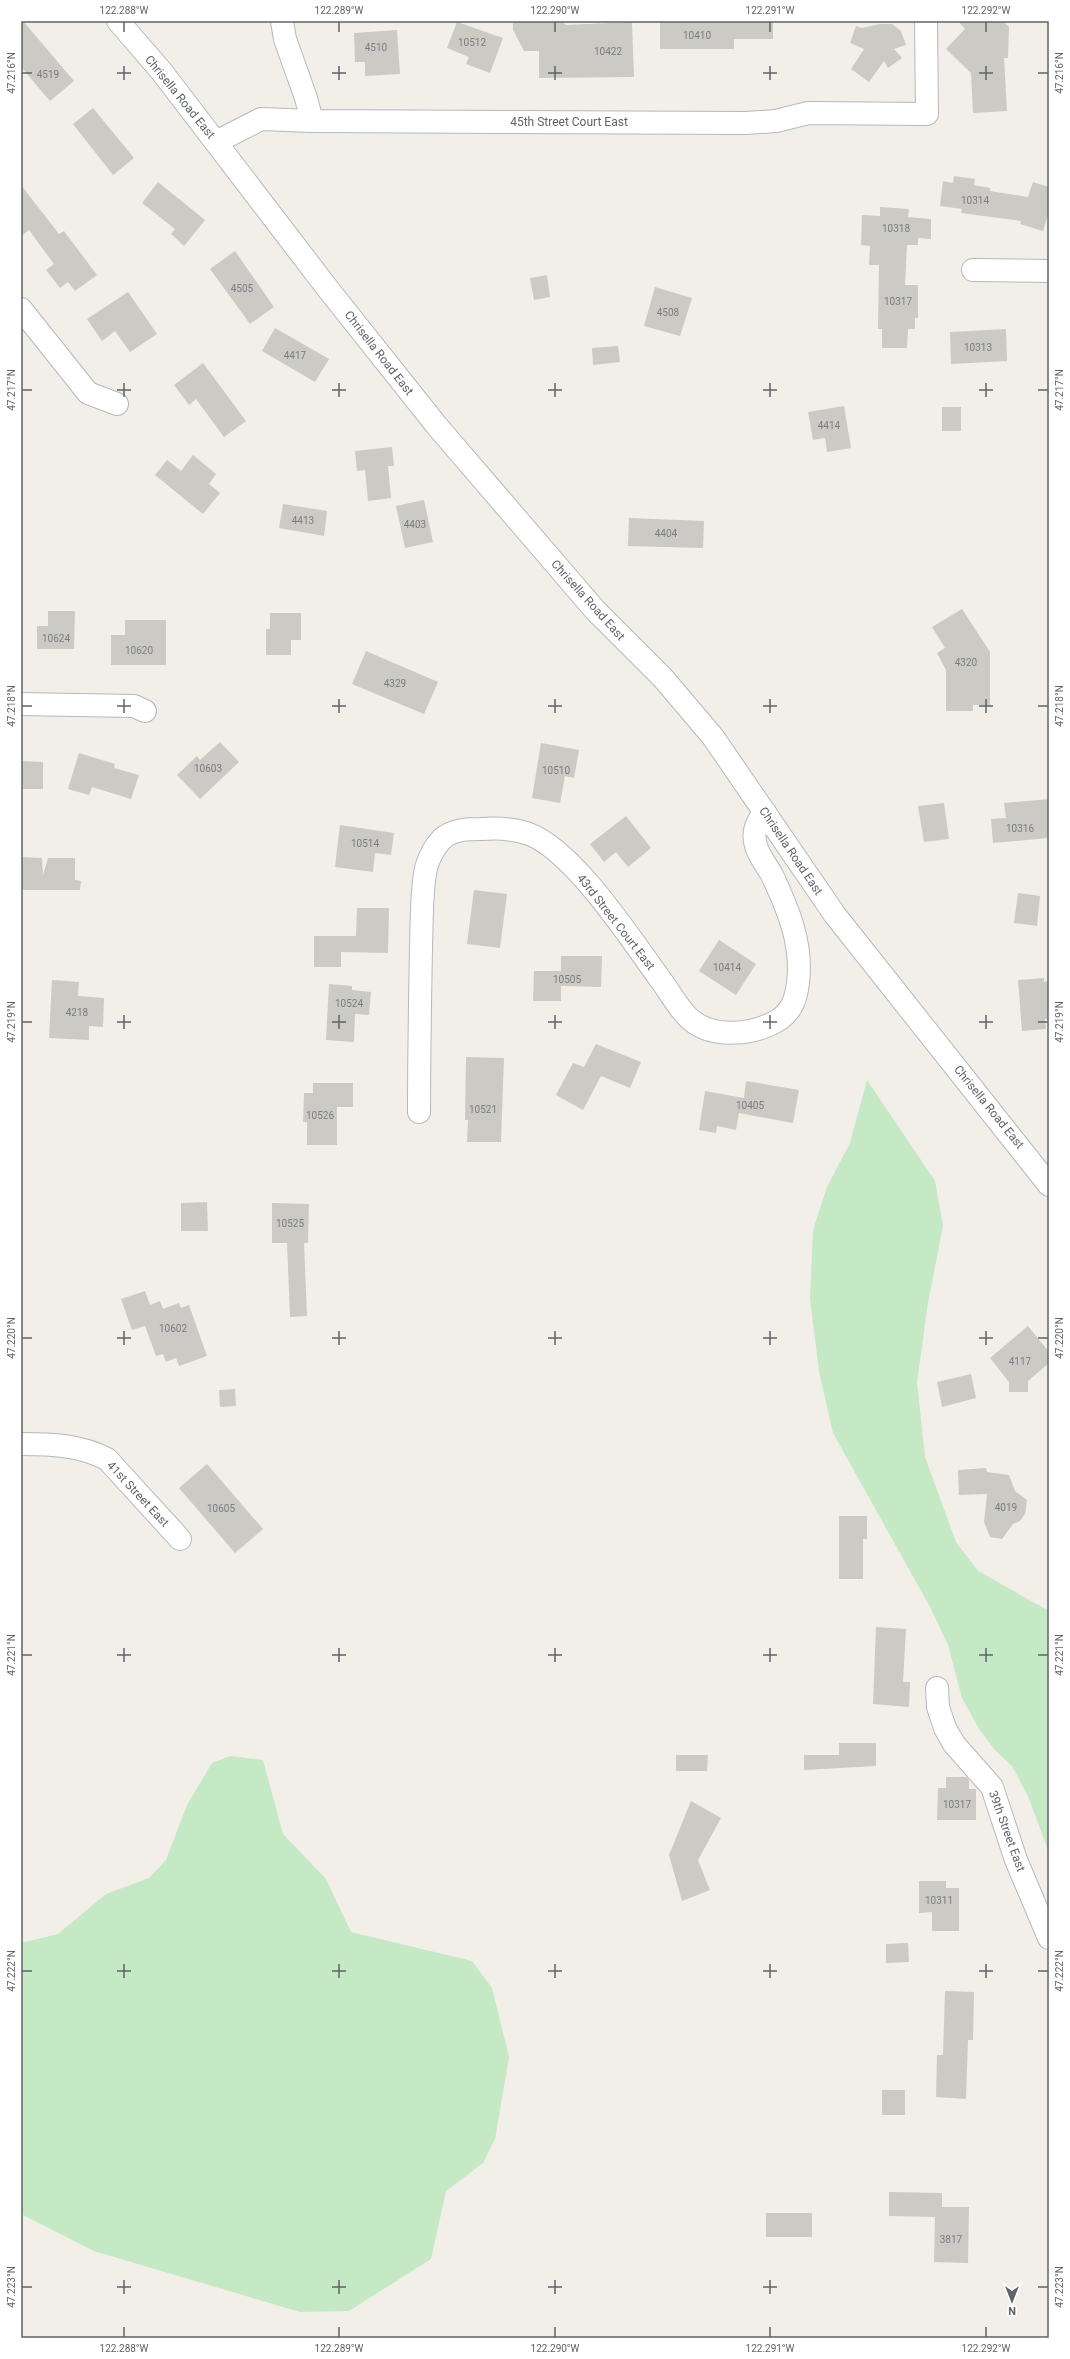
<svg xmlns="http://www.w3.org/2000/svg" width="1070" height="2359" font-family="Roboto,sans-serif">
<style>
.green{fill:#c5e8c5}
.building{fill:#cccac5}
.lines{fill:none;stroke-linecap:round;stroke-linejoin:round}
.minor-casing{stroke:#b5b8bc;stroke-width:24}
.minor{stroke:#fff;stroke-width:22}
.ticks{fill:none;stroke:#5f6368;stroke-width:1.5}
.labels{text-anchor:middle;stroke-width:4;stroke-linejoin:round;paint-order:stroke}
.number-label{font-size:10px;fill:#7a7d7f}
.street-label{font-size:12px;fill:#5f6368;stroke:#fff}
.neatline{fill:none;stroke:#5f6368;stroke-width:1.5}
.ticks-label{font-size:10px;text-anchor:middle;fill:#5f6368}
</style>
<rect width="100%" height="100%" fill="#f1efe8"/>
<g class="green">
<polygon points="867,1080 935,1181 943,1226 928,1303 917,1382 925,1457 956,1542 978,1571 1049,1611 1049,1853 1028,1796 1012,1766 995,1750 979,1729 962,1698 948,1645 930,1607 833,1433 819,1371 810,1299 813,1230 827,1187 850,1143"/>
<polygon points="231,1756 263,1760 283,1834 326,1879 351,1932 472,1961 492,1988 509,2057 495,2139 483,2163 446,2191 431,2259 349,2311 300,2312 94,2251 21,2214 21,1943 58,1934 106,1894 149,1878 166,1860 187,1805 212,1763"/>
</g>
<g class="building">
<polygon points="21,21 23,21 74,81 50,101 21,67"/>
<polygon points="513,21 561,21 566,25 632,22 634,77 539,78 539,51 524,51 513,30"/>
<polygon points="660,21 773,21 773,39 734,39 734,49 660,49"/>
<polygon points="958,21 1003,21 1009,27 1008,58 1004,58 1007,111 973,113 971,73 946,49 965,29"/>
<polygon points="457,22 503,38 490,73 466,64 469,57 447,48"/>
<polygon points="880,24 892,24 901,31 906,45 894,49 902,58 888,68 884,61 869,82 851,69 864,49 850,43 856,26 862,28"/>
<polygon points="397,30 400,74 365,76 365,62 355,62 354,33"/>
<polygon points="93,108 134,158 113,175 73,124"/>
<polygon points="954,176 975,179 974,185 990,188 990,191 1028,197 1033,182 1049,187 1049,211 1043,231 1020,224 1021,221 961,213 962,209 940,206 943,181 953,183"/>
<polygon points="158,182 205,220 184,246 171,234 175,229 142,203"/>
<polygon points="21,185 59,234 64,231 97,275 75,291 68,282 60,288 46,270 54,264 29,230 21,236"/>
<polygon points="880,207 909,209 908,217 931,219 931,239 918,238 918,245 907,245 905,285 918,285 918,318 915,318 915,329 908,329 907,348 882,348 882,329 878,329 879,265 869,265 870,246 861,245 862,215 880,216"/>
<polygon points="235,251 274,307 250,324 210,269"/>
<polygon points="547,275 550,297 534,300 530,278"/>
<polygon points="655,287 692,298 680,336 644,326"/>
<polygon points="128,292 157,334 130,352 115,331 102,341 87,319"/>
<polygon points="275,328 329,359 315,382 262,351"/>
<polygon points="1006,329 1007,361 951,364 950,332"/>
<polygon points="618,346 620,362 593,365 592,348"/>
<polygon points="203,363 246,421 224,437 196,399 189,405 174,385"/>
<polygon points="844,406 851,448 827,452 825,438 813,440 808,412"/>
<rect x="942" y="407" width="19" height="24"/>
<polygon points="392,447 394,466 388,466 391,498 368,501 365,470 357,471 355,451"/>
<polygon points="193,455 216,474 209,484 220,493 203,514 155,475 167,460 181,471"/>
<polygon points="424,500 433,542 405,548 396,506"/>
<polygon points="283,504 327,511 324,536 279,528"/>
<polygon points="629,518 704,521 703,548 628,546"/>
<polygon points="962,609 990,652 990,705 973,705 973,711 946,711 946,670 937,653 945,648 932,627"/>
<polygon points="48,611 75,611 74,649 37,649 37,626 48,626"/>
<polygon points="270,613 301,613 301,640 291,640 291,655 266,655 266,629 270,629"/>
<polygon points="125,620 166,620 166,665 111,665 111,635 125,635"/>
<polygon points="366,651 438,682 424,714 352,684"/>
<polygon points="220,742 239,762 200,799 177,775 197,756 200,760"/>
<polygon points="541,743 579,750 574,778 565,776 560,803 532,798"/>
<polygon points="79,753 115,764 114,768 139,775 131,799 92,787 89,795 68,789"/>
<polygon points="21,761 43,762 43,789 21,789"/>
<polygon points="1049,799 1049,838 993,843 991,819 1006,818 1004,803"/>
<polygon points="944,803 949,839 924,842 918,806"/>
<polygon points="626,816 651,848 628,867 616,852 604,862 590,844"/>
<polygon points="340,825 394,833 391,855 375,853 373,872 335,867"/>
<polygon points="21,857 42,858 43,875 48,858 75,858 75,880 81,881 80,890 21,890"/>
<polygon points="474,890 507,894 500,948 467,944"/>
<polygon points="1018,893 1040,896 1037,926 1014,923"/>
<polygon points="357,908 389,908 388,953 341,952 341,967 314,967 314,936 356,936"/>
<polygon points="719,940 756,964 736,995 699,971"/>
<polygon points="561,956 602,956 601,987 561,986 561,1001 533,1001 534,971 561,971"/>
<polygon points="1044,978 1044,982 1049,981 1049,1019 1045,1019 1046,1029 1022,1031 1018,980"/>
<polygon points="52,980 79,982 78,996 104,998 103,1027 89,1026 89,1040 49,1038"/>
<polygon points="329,984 352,986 352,990 371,992 369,1015 355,1014 354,1042 326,1040"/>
<polygon points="596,1044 641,1062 630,1088 601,1076 583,1110 556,1095 573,1063 584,1067"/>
<polygon points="466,1057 504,1058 501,1142 467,1142 468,1120 465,1120"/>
<polygon points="746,1081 799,1090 793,1123 739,1113 736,1130 717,1126 716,1133 699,1130 705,1091 744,1098"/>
<polygon points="313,1083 353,1083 353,1107 337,1107 337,1145 307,1145 307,1122 303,1122 304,1093 313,1093"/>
<polygon points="207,1202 208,1231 181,1231 181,1203"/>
<polygon points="272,1203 309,1204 308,1243 304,1243 307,1316 290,1317 287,1243 272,1243"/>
<polygon points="145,1291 150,1305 160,1301 163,1309 179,1303 181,1308 189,1305 207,1356 179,1366 176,1358 166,1362 163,1354 156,1356 145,1326 132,1330 121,1299"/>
<polygon points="1028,1326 1049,1352 1049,1363 1028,1381 1028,1392 1009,1392 1009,1382 990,1358"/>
<polygon points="971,1374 976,1398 942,1407 937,1382"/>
<polygon points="235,1389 236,1406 220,1407 219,1390"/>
<polygon points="207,1464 263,1529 235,1553 179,1488"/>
<polygon points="986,1468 987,1472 1009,1475 1015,1491 1027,1500 1025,1514 1020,1521 1013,1524 1002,1539 990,1537 984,1522 987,1494 959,1495 958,1470"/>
<polygon points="839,1516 867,1516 867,1539 863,1539 863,1579 839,1579"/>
<polygon points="876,1627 906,1629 903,1682 910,1682 909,1707 873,1704"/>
<polygon points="839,1743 876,1743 876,1766 804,1770 804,1755 839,1755"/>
<polygon points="676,1755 708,1755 707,1771 676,1771"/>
<polygon points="946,1777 967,1777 969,1780 969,1789 976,1789 976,1820 937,1820 938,1788 946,1788"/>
<polygon points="691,1801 721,1818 698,1860 710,1890 682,1901 669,1855"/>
<polygon points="919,1881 946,1881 946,1888 959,1888 959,1931 932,1931 932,1912 919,1913"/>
<polygon points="908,1943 909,1962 886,1963 886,1944"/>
<polygon points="945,1991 974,1992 973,2040 968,2040 966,2099 936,2097 937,2055 943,2055"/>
<rect x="882" y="2090" width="23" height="25"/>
<polygon points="889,2192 942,2193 942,2207 969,2207 968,2263 934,2262 935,2217 889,2216"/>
<rect x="766" y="2213" width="46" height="24"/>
</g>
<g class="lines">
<g class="minor-casing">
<g id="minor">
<polyline points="118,21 162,72 328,289 437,426 595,610 663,678 713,737 835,915 1049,1185"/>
<polyline points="282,21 285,39 306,98 312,121"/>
<polyline points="216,142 261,119 312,121 746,123 776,121 808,113 927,114 926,21"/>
<polyline points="973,270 1049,271"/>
<polyline points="21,309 88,393 117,404"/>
<polyline points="21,704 134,706 145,711"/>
<path d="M419,1112C419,1057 420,1002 421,947C422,921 421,893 426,868C429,858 435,846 442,839C453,829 469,829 482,829C497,828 515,829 529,834C574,851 631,939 660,979C670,992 679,1010 691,1020C714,1039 755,1035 780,1019C793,1009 796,998 798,983C803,944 788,909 772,875C767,866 759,856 756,846C752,832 756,823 765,812"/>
<path d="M21,1444C51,1444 80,1445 107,1459L180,1539"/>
<polyline points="937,1688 938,1707 945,1728 954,1744 992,1787 1016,1860 1049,1938"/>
</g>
</g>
<use href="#minor" class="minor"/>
</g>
<path class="ticks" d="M124,22V32M339,22V32M555,22V32M770,22V32M986,22V32M124,66V80M339,66V80M555,66V80M770,66V80M986,66V80M22,73H32M117,73H131M332,73H346M548,73H562M763,73H777M979,73H993M1038,73H1048M124,383V397M339,383V397M555,383V397M770,383V397M986,383V397M22,390H32M117,390H131M332,390H346M548,390H562M763,390H777M979,390H993M1038,390H1048M124,699V713M339,699V713M555,699V713M770,699V713M986,699V713M22,706H32M117,706H131M332,706H346M548,706H562M763,706H777M979,706H993M1038,706H1048M124,1015V1029M339,1015V1029M555,1015V1029M770,1015V1029M986,1015V1029M22,1022H32M117,1022H131M332,1022H346M548,1022H562M763,1022H777M979,1022H993M1038,1022H1048M124,1331V1345M339,1331V1345M555,1331V1345M770,1331V1345M986,1331V1345M22,1338H32M117,1338H131M332,1338H346M548,1338H562M763,1338H777M979,1338H993M1038,1338H1048M124,1648V1662M339,1648V1662M555,1648V1662M770,1648V1662M986,1648V1662M22,1655H32M117,1655H131M332,1655H346M548,1655H562M763,1655H777M979,1655H993M1038,1655H1048M124,1964V1978M339,1964V1978M555,1964V1978M770,1964V1978M986,1964V1978M22,1971H32M117,1971H131M332,1971H346M548,1971H562M763,1971H777M979,1971H993M1038,1971H1048M124,2280V2294M339,2280V2294M555,2280V2294M770,2280V2294M22,2287H32M117,2287H131M332,2287H346M548,2287H562M763,2287H777M1038,2287H1048M124,2327V2337M339,2327V2337M555,2327V2337M770,2327V2337M986,2327V2337"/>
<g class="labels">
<g class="number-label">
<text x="697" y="39">10410</text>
<text x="472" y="46">10512</text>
<text x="376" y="51">4510</text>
<text x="608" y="55">10422</text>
<text x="48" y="78">4519</text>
<text x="975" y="204">10314</text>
<text x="896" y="232">10318</text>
<text x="242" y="292">4505</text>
<text x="898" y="305">10317</text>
<text x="668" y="316">4508</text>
<text x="978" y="351">10313</text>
<text x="295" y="359">4417</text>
<text x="829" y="429">4414</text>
<text x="303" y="524">4413</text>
<text x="415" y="528">4403</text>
<text x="666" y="537">4404</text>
<text x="56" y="642">10624</text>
<text x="139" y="654">10620</text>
<text x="966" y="666">4320</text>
<text x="395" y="687">4329</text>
<text x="208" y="772">10603</text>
<text x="556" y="774">10510</text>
<text x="1020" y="832">10316</text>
<text x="365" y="847">10514</text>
<text x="727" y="971">10414</text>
<text x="567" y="983">10505</text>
<text x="349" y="1007">10524</text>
<text x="77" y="1016">4218</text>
<text x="750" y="1109">10405</text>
<text x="483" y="1113">10521</text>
<text x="320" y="1119">10526</text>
<text x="290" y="1227">10525</text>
<text x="173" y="1332">10602</text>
<text x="1020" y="1365">4117</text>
<text x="1006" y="1511">4019</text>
<text x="221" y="1512">10605</text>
<text x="957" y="1808">10317</text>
<text x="939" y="1904">10311</text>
<text x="951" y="2243">3817</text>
</g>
<g class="street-label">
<text transform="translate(180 97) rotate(51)" y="4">Chrisella Road East</text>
<text x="569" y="126">45th Street Court East</text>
<text transform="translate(379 353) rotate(52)" y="4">Chrisella Road East</text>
<text transform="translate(588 600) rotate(48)" y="4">Chrisella Road East</text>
<text transform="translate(791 851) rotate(56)" y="4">Chrisella Road East</text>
<text transform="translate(616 922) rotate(52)" y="4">43rd Street Court East</text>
<text transform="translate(989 1107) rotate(51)" y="4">Chrisella Road East</text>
<text transform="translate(138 1494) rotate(47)" y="4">41st Street East</text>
<text transform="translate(1007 1831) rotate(70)" y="4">39th Street East</text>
</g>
</g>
<rect width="1070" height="2359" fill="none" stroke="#ffffff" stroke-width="44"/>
<g transform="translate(1012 2301) rotate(180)" stroke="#ffffff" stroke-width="3" paint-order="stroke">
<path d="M0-3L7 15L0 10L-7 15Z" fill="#5f6368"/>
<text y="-6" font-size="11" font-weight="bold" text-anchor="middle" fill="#5f6368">N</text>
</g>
<rect x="22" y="22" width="1026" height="2315" class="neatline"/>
<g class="ticks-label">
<text x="124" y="14">122.288°W</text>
<text x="339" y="14">122.289°W</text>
<text x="555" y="14">122.290°W</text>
<text x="770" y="14">122.291°W</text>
<text x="986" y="14">122.292°W</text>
<text transform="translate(1059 73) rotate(-90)" y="4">47.216°N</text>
<text transform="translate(11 73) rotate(-90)" y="4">47.216°N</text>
<text transform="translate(1059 390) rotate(-90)" y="4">47.217°N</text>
<text transform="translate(11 390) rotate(-90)" y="4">47.217°N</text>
<text transform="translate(1059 706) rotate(-90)" y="4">47.218°N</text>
<text transform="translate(11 706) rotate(-90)" y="4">47.218°N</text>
<text transform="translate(1059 1022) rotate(-90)" y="4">47.219°N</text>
<text transform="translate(11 1022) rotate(-90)" y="4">47.219°N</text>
<text transform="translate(1059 1338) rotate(-90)" y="4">47.220°N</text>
<text transform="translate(11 1338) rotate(-90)" y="4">47.220°N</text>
<text transform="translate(11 1655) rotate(-90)" y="4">47.221°N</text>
<text transform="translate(1059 1655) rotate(-90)" y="4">47.221°N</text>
<text transform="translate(11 1971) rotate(-90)" y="4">47.222°N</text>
<text transform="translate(1059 1971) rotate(-90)" y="4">47.222°N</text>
<text transform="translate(11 2287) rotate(-90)" y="4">47.223°N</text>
<text transform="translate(1059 2287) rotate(-90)" y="4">47.223°N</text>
<text x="124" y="2352">122.288°W</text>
<text x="339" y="2352">122.289°W</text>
<text x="555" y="2352">122.290°W</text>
<text x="770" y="2352">122.291°W</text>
<text x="986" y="2352">122.292°W</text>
</g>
</svg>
